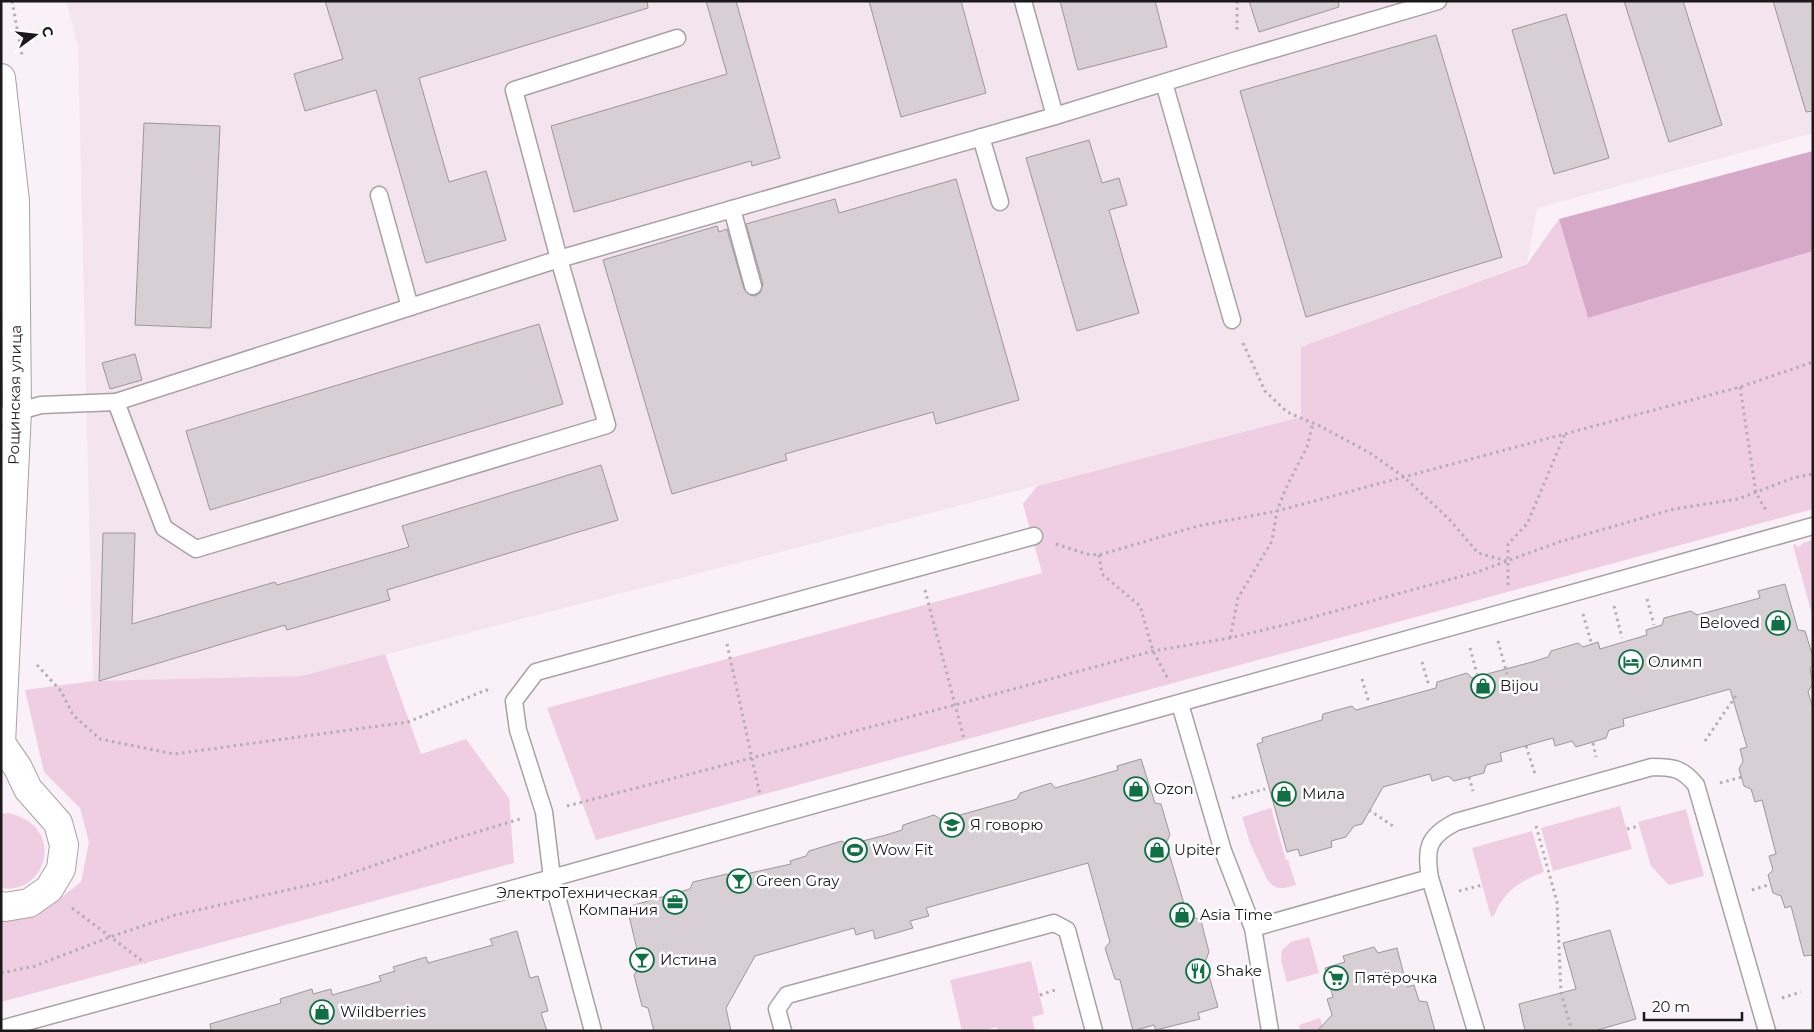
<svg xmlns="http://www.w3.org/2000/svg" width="1814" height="1032" font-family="Montserrat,sans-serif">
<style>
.built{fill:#f3e4ee}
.green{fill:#efcee4}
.forest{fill:#d6a9c8}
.building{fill:#d7cfd4;stroke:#9d969b}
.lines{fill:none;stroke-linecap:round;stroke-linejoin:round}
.service-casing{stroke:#a8a1a6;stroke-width:19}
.minor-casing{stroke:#a8a1a6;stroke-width:30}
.path{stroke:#b4aeb3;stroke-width:3;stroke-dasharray:2.5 4;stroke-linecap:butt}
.service{stroke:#fff;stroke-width:16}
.minor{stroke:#fff;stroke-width:28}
.labels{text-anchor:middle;stroke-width:5;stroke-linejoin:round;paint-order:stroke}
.street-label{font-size:15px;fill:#1c191b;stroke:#fff}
.poi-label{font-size:15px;fill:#1c191b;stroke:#fff;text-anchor:start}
</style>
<rect width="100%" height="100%" fill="#f9f1f7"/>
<polygon class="built" points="66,1 1813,1 1813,133 1537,208 1527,263 1301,347 1301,417 302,676 93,681 78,45"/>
<g class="green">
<polygon points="1559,219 1588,318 1813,251 1813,509 596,840 547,708 1042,573 1023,504 1037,486 1301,417 1301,347 1527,264"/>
<polygon points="1813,540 1813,618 1793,545 1796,544 1797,547 1802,545 1802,543"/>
<polygon points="385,654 421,754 466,739 509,798 514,863 1,1002 1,914 53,904 81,882 89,842 80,808 44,772 25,690 93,681 302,676"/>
<polygon points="1620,806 1632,849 1553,871 1541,828"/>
<path d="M1271,808L1286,860H1288L1296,885C1285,888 1276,891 1268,881L1250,843L1242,817Z"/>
<polygon points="1686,809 1704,876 1669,885 1651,866 1638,822"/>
<path d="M8,813C68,826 46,896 1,888V814Z"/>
<path d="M1532,831L1544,872C1521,880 1503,892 1494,916L1491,917L1472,848Z"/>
<polygon points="1309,937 1319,973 1287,982 1281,960 1282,950 1291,942"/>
<polygon points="1031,961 1044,1014 1032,1017 1035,1031 998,1031 997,1027 982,1031 962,1031 950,980"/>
<polygon points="1320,1018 1324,1031 1300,1031 1299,1025"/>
</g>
<polygon class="forest" points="1813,151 1813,251 1588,318 1559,219"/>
<g class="building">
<polygon points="325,1 647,1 648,8 419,78 449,182 486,171 506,240 426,263 376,90 305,111 294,74 343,59"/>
<polygon points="706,1 736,1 780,158 752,166 751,161 574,212 551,126 727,74"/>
<polygon points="869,1 961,1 986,93 901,117"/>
<polygon points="1060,1 1155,1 1167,47 1078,70"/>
<polygon points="1249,1 1338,1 1339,7 1259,32"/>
<polygon points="1624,1 1683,1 1722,125 1669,142"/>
<polygon points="1773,1 1813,1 1813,111 1806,112"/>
<polygon points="1566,14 1609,158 1554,174 1512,30"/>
<polygon points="1436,35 1502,257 1306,317 1240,91"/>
<polygon points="144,123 220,126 211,328 135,325"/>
<polygon points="1089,140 1102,183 1119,178 1127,205 1109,210 1139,313 1077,331 1026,158"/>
<polygon points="956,179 1019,400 936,424 933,412 785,454 787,460 672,494 603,260 717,226 719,232 727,229 744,289 750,295 755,296 760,293 763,284 746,224 835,199 839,213"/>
<polygon points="539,324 563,404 210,510 186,431"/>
<polygon points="135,354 142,380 110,389 102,363"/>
<polygon points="601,465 618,520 387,590 390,600 287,630 285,625 99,681 103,533 135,533 132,624 275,582 277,585 409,547 402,526"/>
<polygon points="1785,584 1798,630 1805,631 1813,657 1813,665 1810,668 1813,683 1808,692 1813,708 1813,955 1804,956 1791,906 1785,908 1781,896 1773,893 1768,875 1773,870 1769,856 1776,854 1762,800 1755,802 1751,789 1744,786 1739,769 1743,761 1740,749 1747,747 1730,689 1623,719 1624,726 1609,730 1606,738 1576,747 1572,741 1555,746 1553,738 1500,753 1502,761 1486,765 1484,773 1454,781 1448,776 1432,781 1430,774 1383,787 1362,824 1354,826 1346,837 1331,841 1332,847 1300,856 1298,849 1287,852 1257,744 1263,742 1262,738 1322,720 1323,714 1352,706 1356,710 1436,688 1437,682 1467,673 1472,678 1532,662 1548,657 1551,651 1578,643 1583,647 1598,642 1600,649 1647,635 1646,630 1662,625 1664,618 1691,611 1697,615 1760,598 1758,591"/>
<polygon points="1141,759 1155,803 1161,804 1170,835 1166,843 1184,904 1188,903 1192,916 1201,921 1209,952 1205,962 1218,1007 1198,1013 1200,1019 1156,1030 1154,1025 1133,1031 1120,980 1115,979 1105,948 1110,942 1088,863 926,908 929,916 910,921 913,928 875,939 873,930 856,935 854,928 755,956 726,1008 731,1031 654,1031 648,1008 642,1006 634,975 637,971 633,955 638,954 627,907 690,889 693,882 727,874 732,877 791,864 790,861 806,856 809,851 842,841 847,845 886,835 902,830 903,825 934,815 942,820 1017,799 1020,793 1051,783 1055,788 1118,770 1117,766"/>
<polygon points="1610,930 1636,1019 1594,1031 1525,1031 1519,1004 1576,989 1563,943"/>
<polygon points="517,931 530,978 538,976 548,1011 541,1013 547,1031 211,1031 210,1024 281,1003 280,999 312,989 313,994 331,989 332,995 381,981 379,976 395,971 393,967 426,957 428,963 493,945 490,939"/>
<polygon points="1374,947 1378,953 1397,948 1407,987 1414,985 1419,1001 1427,1002 1435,1031 1317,1031 1332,1015 1327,999 1333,997 1325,968 1345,962 1343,956"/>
</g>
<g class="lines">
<g class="service-casing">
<g id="service">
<polyline points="1023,1 1055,116"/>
<polyline points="1164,83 1232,320"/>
<polyline points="981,137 1000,202"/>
<polyline points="379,195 410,307"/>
<polyline points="732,209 753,286"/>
<polyline points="116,402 559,259 1055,116 1237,60 1438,1"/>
<polyline points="1,416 41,405 116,402 164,528 196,549 607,425 559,259 514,90 677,38"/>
<polyline points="1180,704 1223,851 1253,928 1270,1031"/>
<polyline points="1253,928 1430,878"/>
<polyline points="1,1029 552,878 1813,526"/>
<polyline points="593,1031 552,878 544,812 518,730 514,701 536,672 1034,536"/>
<polyline points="783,1031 777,1009 787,995 1054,923 1067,930 1094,1031"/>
<path d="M1476,1031L1430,878C1425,848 1428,836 1456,822L1652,767C1673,767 1682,768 1696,785L1767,1031"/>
</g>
</g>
<g class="minor-casing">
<g id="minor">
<polyline points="1,78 15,201 17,411 1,743"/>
<polyline points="1,906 5,907 29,903 49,889 61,869 64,845 58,823 28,789 18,768 1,743"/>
</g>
</g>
<g class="path">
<polyline points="12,1 22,55"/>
<polyline points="1237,1 1237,33"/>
<polyline points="1243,343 1265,391 1287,412 1320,426 1370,453 1404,477 1449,519 1478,553 1507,561"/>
<polyline points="1740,387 1756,493 1767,512"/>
<polyline points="1056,544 1087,554 1099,555 1198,526 1277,511 1740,387 1813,362"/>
<polyline points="1099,555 1102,574 1140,606 1153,651 1169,681"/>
<polyline points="1508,585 1508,544 1527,524 1565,434"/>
<polyline points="925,590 964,739"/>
<polyline points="1647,599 1654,625"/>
<polyline points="1614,606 1622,638"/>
<polyline points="1583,614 1591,642"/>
<polyline points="1230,638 1238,598 1272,541 1277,511 1286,488 1307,447 1313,423"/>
<polyline points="1498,641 1507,674"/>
<polyline points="727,644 760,795"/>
<polyline points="1470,648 1477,674"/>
<polyline points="1422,662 1429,686"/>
<polyline points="37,665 61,691 73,715 100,739 174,754 408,722 486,690 492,692"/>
<polyline points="1362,679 1369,703"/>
<polyline points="1705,741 1737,694"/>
<polyline points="1593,743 1596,757"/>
<polyline points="1526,746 1535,774"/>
<polyline points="1469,777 1473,791"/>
<polyline points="1720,783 1742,777"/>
<polyline points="1232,798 1265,789"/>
<polyline points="567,806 955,705 1153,651 1230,638 1288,624 1477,572 1559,542 1674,509 1738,499 1793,478 1813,474"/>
<polyline points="1369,810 1396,828"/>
<polyline points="1536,826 1557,902 1561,993 1572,1031"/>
<polyline points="1627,829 1639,826"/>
<polyline points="1752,890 1771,884"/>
<polyline points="1459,891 1482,885"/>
<polyline points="72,908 145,963"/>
<polyline points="1,973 35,966 110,937 175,915 328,881 437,844 520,819"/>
<polyline points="1040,995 1058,989"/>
<polyline points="1782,998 1801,992"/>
</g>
<use href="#service" class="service"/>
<use href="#minor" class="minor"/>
</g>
<defs>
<g id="shop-ring" transform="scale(1.25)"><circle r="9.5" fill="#fff" stroke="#107045" stroke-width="1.5"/><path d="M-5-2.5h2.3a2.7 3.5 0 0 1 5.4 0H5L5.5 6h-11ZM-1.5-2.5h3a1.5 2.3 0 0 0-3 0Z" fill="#107045"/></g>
<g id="hotel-ring" transform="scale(1.25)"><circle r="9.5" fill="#fff" stroke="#107045" stroke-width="1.5"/><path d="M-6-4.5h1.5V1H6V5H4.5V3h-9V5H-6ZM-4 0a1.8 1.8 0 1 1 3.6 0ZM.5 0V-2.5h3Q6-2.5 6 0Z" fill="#107045"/></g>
<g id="school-ring" transform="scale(1.25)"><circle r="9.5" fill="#fff" stroke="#107045" stroke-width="1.5"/><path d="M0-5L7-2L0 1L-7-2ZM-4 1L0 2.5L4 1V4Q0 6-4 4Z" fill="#107045"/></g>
<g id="stadium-ring" transform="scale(1.25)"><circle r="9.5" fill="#fff" stroke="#107045" stroke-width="1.5"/><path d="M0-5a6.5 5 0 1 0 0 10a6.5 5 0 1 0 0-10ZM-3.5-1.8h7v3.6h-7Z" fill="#107045"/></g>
<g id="bar-ring" transform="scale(1.25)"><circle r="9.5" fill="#fff" stroke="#107045" stroke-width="1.5"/><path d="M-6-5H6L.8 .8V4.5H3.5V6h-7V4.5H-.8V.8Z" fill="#107045"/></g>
<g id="office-ring" transform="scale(1.25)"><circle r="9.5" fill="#fff" stroke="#107045" stroke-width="1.5"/><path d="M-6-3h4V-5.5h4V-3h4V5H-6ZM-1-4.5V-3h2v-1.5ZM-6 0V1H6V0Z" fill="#107045"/></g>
<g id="restaurant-ring" transform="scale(1.25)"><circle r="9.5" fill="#fff" stroke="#107045" stroke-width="1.5"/><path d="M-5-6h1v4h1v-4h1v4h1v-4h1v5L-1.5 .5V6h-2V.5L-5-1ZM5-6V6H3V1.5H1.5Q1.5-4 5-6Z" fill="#107045"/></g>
<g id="supermarket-ring" transform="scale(1.25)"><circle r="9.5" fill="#fff" stroke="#107045" stroke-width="1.5"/><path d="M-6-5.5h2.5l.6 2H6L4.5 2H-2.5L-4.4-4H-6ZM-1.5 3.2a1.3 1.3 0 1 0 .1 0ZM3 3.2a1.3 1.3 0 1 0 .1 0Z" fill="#107045"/></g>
</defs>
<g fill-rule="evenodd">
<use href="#shop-ring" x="1778" y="623"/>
<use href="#hotel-ring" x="1631" y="662"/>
<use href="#shop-ring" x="1483" y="686"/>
<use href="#shop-ring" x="1136" y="789"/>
<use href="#shop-ring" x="1284" y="794"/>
<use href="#school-ring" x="952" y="825"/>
<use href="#stadium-ring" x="855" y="850"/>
<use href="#shop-ring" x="1157" y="850"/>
<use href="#bar-ring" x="739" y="881"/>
<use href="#office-ring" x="675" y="902"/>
<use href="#shop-ring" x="1182" y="915"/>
<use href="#bar-ring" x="642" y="960"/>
<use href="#restaurant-ring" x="1198" y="971"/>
<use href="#supermarket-ring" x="1336" y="978"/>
<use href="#shop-ring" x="322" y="1012"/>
</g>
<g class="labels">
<g class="street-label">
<text transform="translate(15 395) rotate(-89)" y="5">Рощинская улица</text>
</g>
<g class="poi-label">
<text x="1760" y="628" text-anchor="end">Beloved</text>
<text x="1648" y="667">Олимп</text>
<text x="1500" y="691">Bijou</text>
<text x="1154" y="794">Ozon</text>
<text x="1302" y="799">Мила</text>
<text x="970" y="830">Я говорю</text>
<text x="872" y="855">Wow Fit</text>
<text x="1174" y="855">Upiter</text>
<text x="756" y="886">Green Gray</text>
<text x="658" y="898" text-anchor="end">ЭлектроТехническая<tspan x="658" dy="17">Компания</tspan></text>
<text x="1200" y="920">Asia Time</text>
<text x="660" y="965">Истина</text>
<text x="1216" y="976">Shake</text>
<text x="1354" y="983">Пятёрочка</text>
<text x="340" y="1017">Wildberries</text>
</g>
</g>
<rect width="1814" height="1032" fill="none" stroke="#1c191b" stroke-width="5"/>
<g transform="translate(35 35) rotate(75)" stroke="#ffffff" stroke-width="4" paint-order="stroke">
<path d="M0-4L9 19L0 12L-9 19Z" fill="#1c191b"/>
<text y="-8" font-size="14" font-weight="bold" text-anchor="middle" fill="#1c191b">С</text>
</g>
<path d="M1644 1012v8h98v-8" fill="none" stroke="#1c191b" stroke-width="2.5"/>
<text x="1652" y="1012" font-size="15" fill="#1c191b" stroke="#ffffff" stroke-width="4" paint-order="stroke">20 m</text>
</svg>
